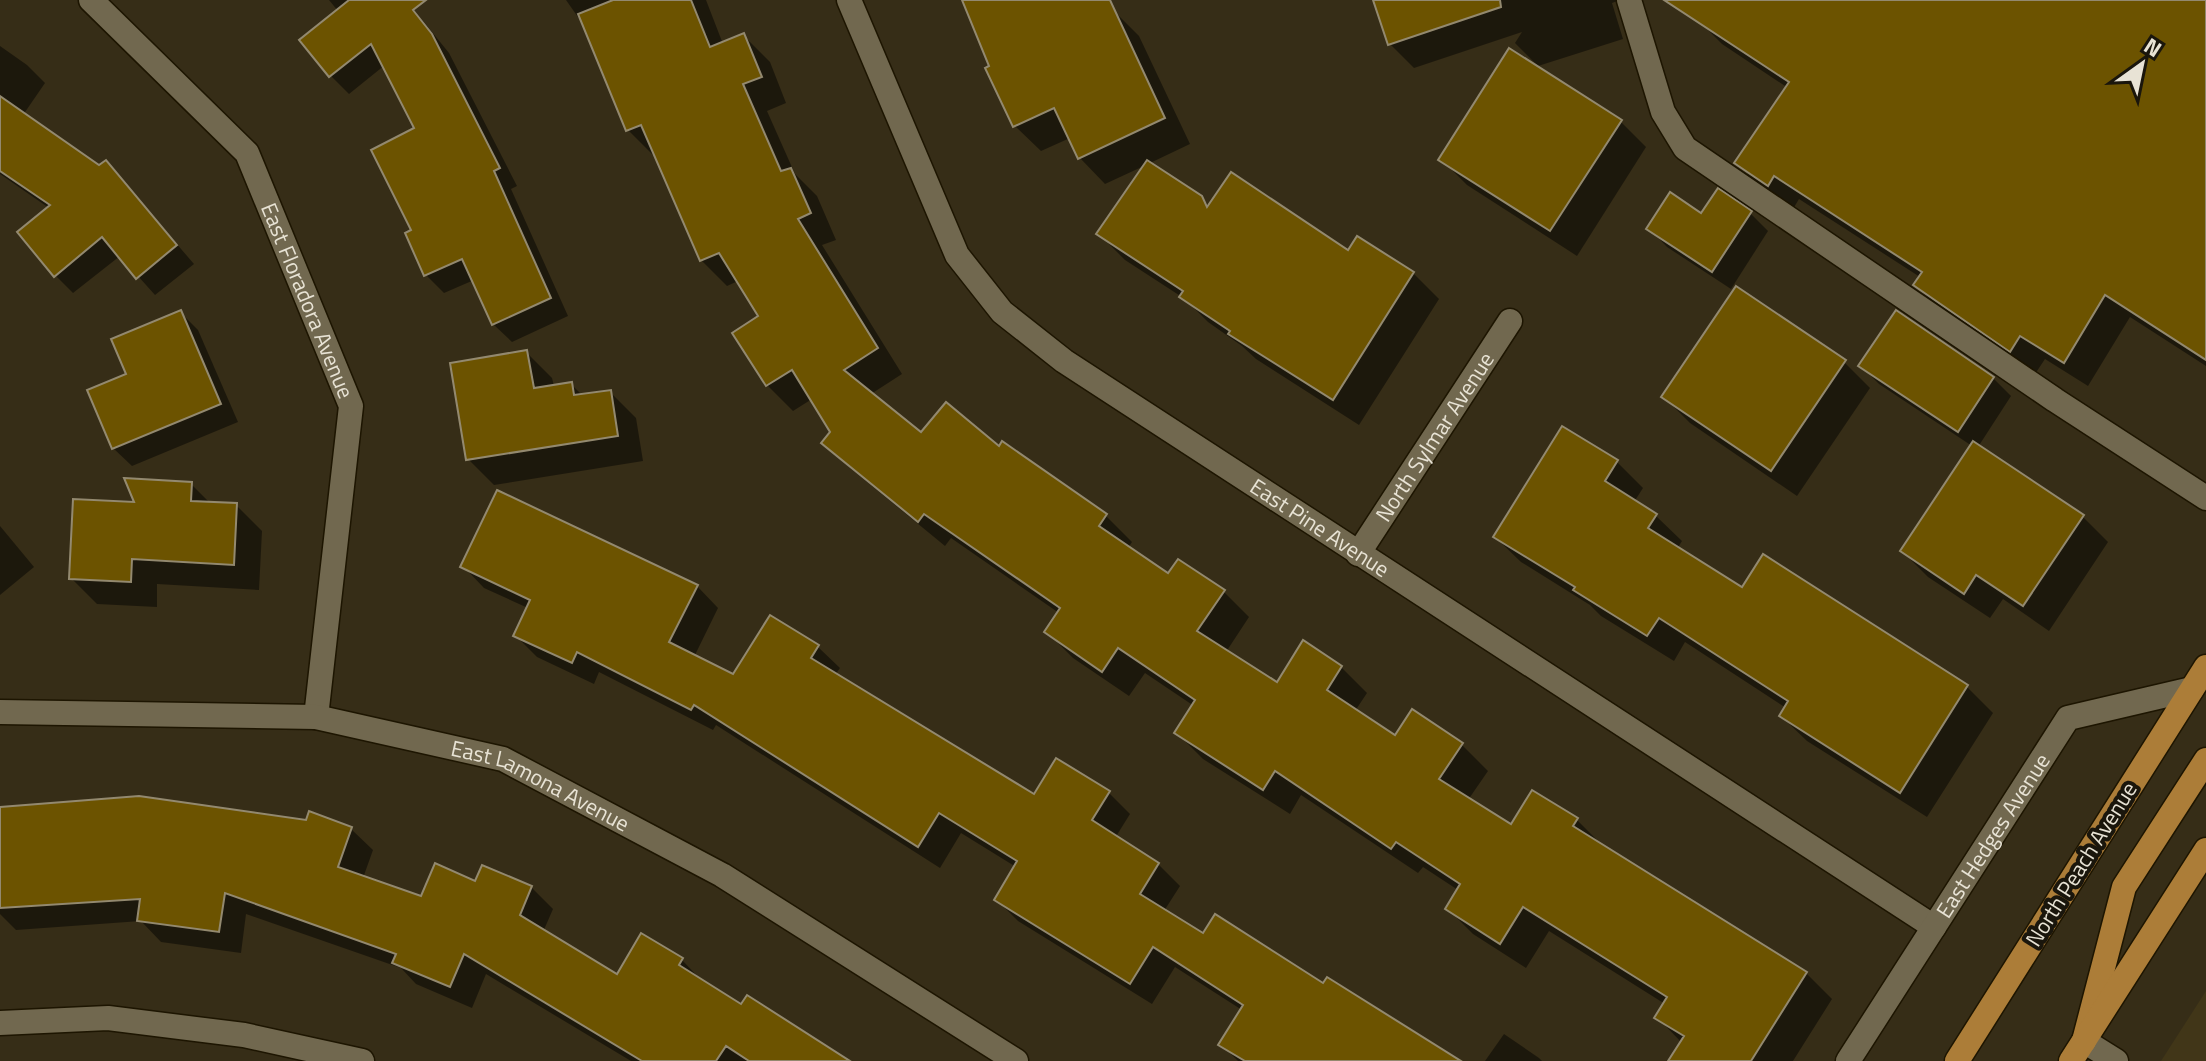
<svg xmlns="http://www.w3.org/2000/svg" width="2206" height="1061" font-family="'Titillium Web',sans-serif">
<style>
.built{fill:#413618}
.shadow{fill:#0007}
.building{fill:#6c5300;stroke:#93896f;stroke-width:2}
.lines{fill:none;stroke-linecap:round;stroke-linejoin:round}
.minor-casing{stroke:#1d1501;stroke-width:27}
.major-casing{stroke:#1d1501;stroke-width:27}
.minor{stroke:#71684f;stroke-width:24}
.major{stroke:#ac7d38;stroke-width:24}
.labels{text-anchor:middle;stroke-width:8;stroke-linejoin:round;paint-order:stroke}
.street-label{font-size:22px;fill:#e8e3d5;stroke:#1a160c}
</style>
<rect width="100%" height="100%" fill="#362d17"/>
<polygon class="built" points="2206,991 2206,1061 2161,1061"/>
<g class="shadow">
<polygon points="329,0 406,0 449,53 517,186 511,189 568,316 512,342 493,324 474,280 444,293 426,275 414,231 417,129 385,65 349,94 331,76 338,11"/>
<polygon points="566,0 706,0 723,44 744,36 770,62 786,103 767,111 795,174 817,196 836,240 822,245 902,374 871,394 921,435 999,449 1003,444 1106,516 1132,542 1128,548 1169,576 1223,591 1249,617 1226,652 1277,685 1341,667 1367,693 1355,711 1395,738 1412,712 1462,745 1488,771 1468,800 1511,826 1577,820 1603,846 1806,973 1832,999 1793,1061 1671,1061 1682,1043 1657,1017 1665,1004 1549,931 1526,968 1473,934 1447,908 1458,890 1423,867 1418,873 1301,795 1290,814 1203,759 1177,733 1194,706 1145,673 1129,696 1073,658 1047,632 1059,613 951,538 945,546 850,468 824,443 832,432 812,399 793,411 767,385 735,333 760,317 738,281 727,286 701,260 656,155 654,156 628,130 587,30"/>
<polygon points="964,0 1092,0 1113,10 1139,36 1190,144 1148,164 1201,198 1210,207 1413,273 1439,299 1359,425 1256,359 1242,346 1208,322 1185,299 1125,260 1099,234 1146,165 1105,184 1080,158 1070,138 1041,151 1015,126"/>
<polygon points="1375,0 1620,0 1612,3 1623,39 1538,66 1515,43 1522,32 1414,68 1390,44"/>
<polygon points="1712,0 2206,0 2206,366 2130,317 2088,386 2045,359 2035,374 1939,309 1915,285 1920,277 1799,199 1793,209 1761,187 1737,163 1788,88 1722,44 1698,20"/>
<polygon points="0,46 27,65 45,83 23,115 99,168 106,162 194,264 155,295 120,256 73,293 55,275 49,208 0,174"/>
<polygon points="1620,121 1646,147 1577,256 1467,185 1441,159"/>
<polygon points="1750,213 1768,231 1731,289 1667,247 1649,228 1702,215"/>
<polygon points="180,312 198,330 238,422 132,466 113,448 128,375"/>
<polygon points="526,352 552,378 554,386 571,384 583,396 610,392 636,418 643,461 494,485 468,459"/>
<polygon points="1844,362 1870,388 1797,496 1690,423 1664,397"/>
<polygon points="1861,366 1993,378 2011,396 1978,447 2082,516 2108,542 2049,631 2003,599 1990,618 1928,577 1902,551 1972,446 1879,384"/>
<polygon points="1617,462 1643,488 1634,502 1656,516 1682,541 1677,549 1742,590 1763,557 1967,687 1993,713 1927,817 1807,741 1781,716 1786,708 1685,642 1674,661 1601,616 1590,605 1521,562 1495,537"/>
<polygon points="191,484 211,504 236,505 262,531 259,590 157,584 157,607 97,604 71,578 137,504"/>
<polygon points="0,526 34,567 0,595"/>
<polygon points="463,566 697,586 718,608 694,657 734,677 818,647 840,668 835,675 1034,797 1108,792 1130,814 1115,838 1158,864 1180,886 1164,911 1204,936 1324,985 1457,1061 1238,1061 1221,1044 1242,1010 1175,967 1152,1004 1018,921 996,899 1016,867 961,833 940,868 716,725 713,730 599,672 594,684 537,657 515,635 528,608 484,588"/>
<polygon points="0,809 351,829 373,850 363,878 422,898 476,883 531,887 553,909 543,932 618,977 682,960 703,982 742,1007 846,1061 631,1061 486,974 472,1008 416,984 401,968 246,914 241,953 161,942 141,921 16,930 0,914"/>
<polygon points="1504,1034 1539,1058 1542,1061 1485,1061"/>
</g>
<g class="building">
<polygon points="349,0 426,0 413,10 432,34 500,168 494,171 551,298 492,325 462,259 424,276 405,233 411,230 371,150 414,128 371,44 329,77 299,40"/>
<polygon points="613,0 691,0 710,47 744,33 762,77 743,84 781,171 791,168 811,213 798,219 878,348 844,370 921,432 946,402 999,446 1002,441 1107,514 1099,526 1168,573 1178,559 1225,590 1197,631 1277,682 1303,640 1342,666 1327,690 1395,735 1412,709 1463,743 1439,779 1511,824 1532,790 1578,818 1573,826 1807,972 1751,1061 1668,1061 1684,1036 1654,1018 1667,997 1523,907 1500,944 1445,909 1460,884 1396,842 1391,849 1275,771 1263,790 1174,733 1195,700 1118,648 1102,672 1044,632 1060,608 924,514 918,522 821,443 830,432 792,370 766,386 732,333 758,316 719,253 700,261 641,125 626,131 578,14"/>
<polygon points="962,0 1110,0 1165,118 1078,159 1054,108 1013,127 985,68 989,66"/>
<polygon points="1373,0 1500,0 1501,7 1388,45"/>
<polygon points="1664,0 2206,0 2206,360 2105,295 2064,363 2020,336 2010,352 1913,285 1922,272 1774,176 1768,186 1734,163 1789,82"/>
<polygon points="1509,48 1622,120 1550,231 1438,160"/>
<polygon points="0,96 99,165 106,160 177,245 136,279 102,237 54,277 17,232 50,205 0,171"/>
<polygon points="1147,160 1202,196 1207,207 1231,172 1348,250 1357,236 1414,272 1333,400 1228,334 1230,331 1179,297 1183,291 1096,234"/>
<polygon points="1718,188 1752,211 1712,272 1646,229 1670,192 1701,213"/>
<polygon points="1736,286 1846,360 1771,471 1661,397"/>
<polygon points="181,310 221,404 112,449 87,390 126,374 111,339"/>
<polygon points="1896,310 1994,377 1958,432 1858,366"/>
<polygon points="527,350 534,388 572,382 574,395 611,390 618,436 466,460 450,363"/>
<polygon points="1562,426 1618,460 1605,481 1657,514 1648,528 1742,587 1763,554 1968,685 1900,793 1779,716 1788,701 1659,618 1647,636 1573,590 1575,587 1493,537"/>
<polygon points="1973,441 2084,515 2023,606 1976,575 1964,594 1900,551"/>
<polygon points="124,478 192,482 191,501 237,503 234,565 132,559 131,582 69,579 73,499 134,502"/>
<polygon points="497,490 698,585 669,642 733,674 770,615 819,645 811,658 1034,794 1056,758 1110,791 1092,820 1159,863 1140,894 1203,933 1215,914 1323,983 1327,977 1461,1061 1245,1061 1218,1045 1243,1005 1153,947 1130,984 994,900 1017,861 939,813 918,847 694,705 691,710 577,652 572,663 513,636 530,600 460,567"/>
<polygon points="139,796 306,820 309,811 352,827 338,867 421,896 435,863 475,881 482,865 532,886 520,915 617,974 641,933 683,958 679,965 741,1004 747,995 850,1061 749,1061 726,1046 716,1061 642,1061 464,954 450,987 392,963 396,954 225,893 219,932 137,921 140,899 0,908 0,807"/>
</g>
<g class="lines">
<g class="minor-casing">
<g id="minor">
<path id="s1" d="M91,0L247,153L351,406L316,717"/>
<path id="s2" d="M849,0L957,255L1002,312L1064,361L1934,927"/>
<polyline points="1629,0 1663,112 1685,148 2055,400 2206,498"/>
<path id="s3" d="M1358,554L1510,321"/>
<path id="s4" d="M0,712L316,717L503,759L722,875L1016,1061"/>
<polyline points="0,1023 108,1018 244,1035 362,1061"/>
<polyline points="2084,1041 2116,1061"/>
<path id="s5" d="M1848,1061L2068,718L2192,689"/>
</g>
</g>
<g class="major-casing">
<g id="major">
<polyline points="2084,1041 2124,887 2206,760"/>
<polyline points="1957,1061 2206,667"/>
<polyline points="2071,1061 2206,850"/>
</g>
</g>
<use href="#minor" class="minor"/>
<use href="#major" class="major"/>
</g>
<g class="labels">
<g class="street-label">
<text dy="8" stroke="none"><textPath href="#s1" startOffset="378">East Floradora Avenue</textPath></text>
<text dy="8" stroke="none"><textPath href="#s3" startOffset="140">North Sylmar Avenue</textPath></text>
<text dy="8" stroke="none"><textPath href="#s2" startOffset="734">East Pine Avenue</textPath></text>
<text dy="8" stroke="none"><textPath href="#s4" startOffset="552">East Lamona Avenue</textPath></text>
<text dy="8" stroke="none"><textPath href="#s5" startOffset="268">East Hedges Avenue</textPath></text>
<text transform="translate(2081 864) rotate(-58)" y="8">North Peach Avenue</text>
</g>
</g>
<g transform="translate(2142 64) rotate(33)" stroke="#1a160c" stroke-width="6" paint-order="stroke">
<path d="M0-6L14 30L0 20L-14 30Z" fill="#e8e3d5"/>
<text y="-12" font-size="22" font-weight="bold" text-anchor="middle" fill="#e8e3d5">N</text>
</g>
</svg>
